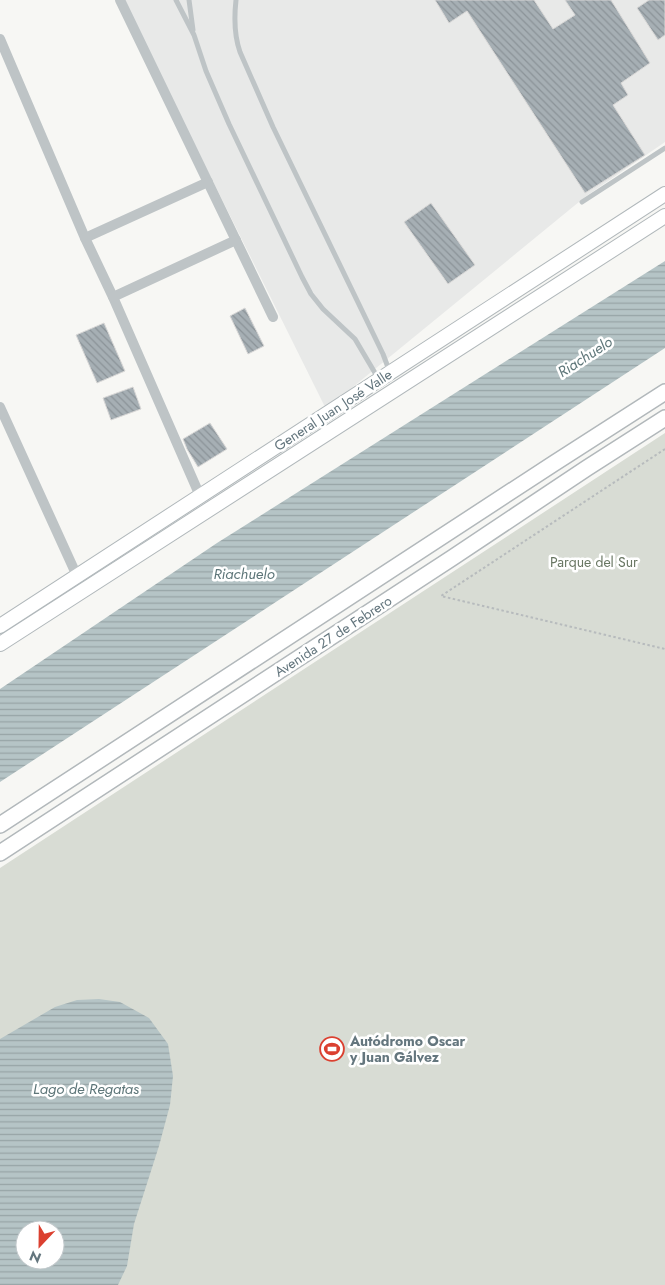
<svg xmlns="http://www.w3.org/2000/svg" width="665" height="1285" font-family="Jost,sans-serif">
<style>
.built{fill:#e8e9e8}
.park{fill:#d8dcd4;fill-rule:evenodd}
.water{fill:url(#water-rules);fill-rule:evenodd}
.building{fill:url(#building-back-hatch);stroke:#d9d8d7}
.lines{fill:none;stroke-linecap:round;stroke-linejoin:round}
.secondary-casing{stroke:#b1b8bb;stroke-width:16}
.primary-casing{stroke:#b2b8bb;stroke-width:18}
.path{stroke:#b7bbbd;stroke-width:2;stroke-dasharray:2.5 2.5;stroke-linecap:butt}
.service{stroke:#bec4c6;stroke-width:5}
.minor{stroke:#bec4c6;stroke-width:10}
.secondary{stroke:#fff;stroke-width:14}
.primary{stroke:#fff;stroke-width:15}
.labels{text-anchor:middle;stroke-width:5;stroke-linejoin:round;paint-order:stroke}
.street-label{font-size:14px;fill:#64767e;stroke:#fff}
.park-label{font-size:14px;fill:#687662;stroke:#fff}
.poi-label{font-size:14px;font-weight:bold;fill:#64767e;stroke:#fff;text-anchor:start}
.water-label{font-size:15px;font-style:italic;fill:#5e7679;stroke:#fff}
</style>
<defs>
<pattern id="water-rules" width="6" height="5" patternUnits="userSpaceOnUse" patternTransform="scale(1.25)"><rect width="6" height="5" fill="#b5c4c6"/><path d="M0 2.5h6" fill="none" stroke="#97a4a6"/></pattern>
<pattern id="building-back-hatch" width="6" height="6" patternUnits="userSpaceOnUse" patternTransform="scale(1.25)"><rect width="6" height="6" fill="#a6afb4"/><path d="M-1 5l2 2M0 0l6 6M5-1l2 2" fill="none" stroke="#8b9398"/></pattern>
</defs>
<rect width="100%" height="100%" fill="#f7f7f4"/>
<polygon class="built" points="123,0 665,0 665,142 585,197 326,409"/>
<path class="park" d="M665,433V1285H0V868ZM25,1230H55V1260H25Z"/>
<g class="water">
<polygon points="665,261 665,348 0,782 0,689 217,543"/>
<path d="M99,999L120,1002L149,1018L168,1044L173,1076L170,1105L159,1146L134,1224L127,1266L118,1285H0V1039L55,1007L77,1000ZM25,1230H55V1260H25Z"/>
</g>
<g class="building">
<polygon points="435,0 534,0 553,29 575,15 565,0 611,0 650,63 621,83 628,95 613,105 645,155 585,193 467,11 449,23"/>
<polygon points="649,0 665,0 665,35 658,40 637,8"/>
<polygon points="431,203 475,265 448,284 404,222"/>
<polygon points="245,308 264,346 248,354 230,316"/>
<polygon points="104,323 125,371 97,383 76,335"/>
<polygon points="133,387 141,409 111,420 103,398"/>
<polygon points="210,423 227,449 198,467 187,449 183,439"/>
</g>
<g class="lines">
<g class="secondary-casing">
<g id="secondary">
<polyline points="0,626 665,194"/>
<polyline points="0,644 665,216"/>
</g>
</g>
<g class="primary-casing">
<g id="primary">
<polyline points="0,825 553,464 665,392"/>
<polyline points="0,853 452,558 587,468 665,418"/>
</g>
</g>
<polyline class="path" points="665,449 441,596 665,649"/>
<g class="service">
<polyline points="176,0 194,35 206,71 229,124 302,277 311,294 323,309 355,339 378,378"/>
<polyline points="189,0 193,30"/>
<path d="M236,0C234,18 234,35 240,52L273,127L383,354L389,370"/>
<polyline points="582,202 665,148"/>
</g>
<g class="minor">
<polyline points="120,0 273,317"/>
<polyline points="0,39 85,238 113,297 200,496"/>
<polyline points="85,238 208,182"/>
<polyline points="113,297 236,240"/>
<polyline points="0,407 77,576"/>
</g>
<use href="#secondary" class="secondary"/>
<use href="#primary" class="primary"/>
</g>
<defs>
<g id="stadium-ring" transform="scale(1.25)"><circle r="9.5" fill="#fff" stroke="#db4030" stroke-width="1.5"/><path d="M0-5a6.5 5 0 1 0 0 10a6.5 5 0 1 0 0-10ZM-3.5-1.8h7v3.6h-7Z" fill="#db4030"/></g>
</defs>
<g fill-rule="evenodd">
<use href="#stadium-ring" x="332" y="1049"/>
</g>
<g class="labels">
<g class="street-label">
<text transform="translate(333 410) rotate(-33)" y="5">General Juan José Valle</text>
<text transform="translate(333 636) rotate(-33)" y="5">Avenida 27 de Febrero</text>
</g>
<g class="park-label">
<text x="594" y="567">Parque del Sur</text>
</g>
<g class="poi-label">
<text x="350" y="1046">Autódromo Oscar<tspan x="350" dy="16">y Juan Gálvez</tspan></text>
</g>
<g class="water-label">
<text transform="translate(585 357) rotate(-33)" y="5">Riachuelo</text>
<text x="244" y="579">Riachuelo</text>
<text x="86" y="1094">Lago de Regatas</text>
</g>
</g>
<g transform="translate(40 1245) rotate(202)"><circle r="24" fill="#ffffff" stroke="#c1c8cb"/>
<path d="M0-4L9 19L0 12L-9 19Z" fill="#db4030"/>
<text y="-8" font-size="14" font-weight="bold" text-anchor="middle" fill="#64767e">N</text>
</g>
</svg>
